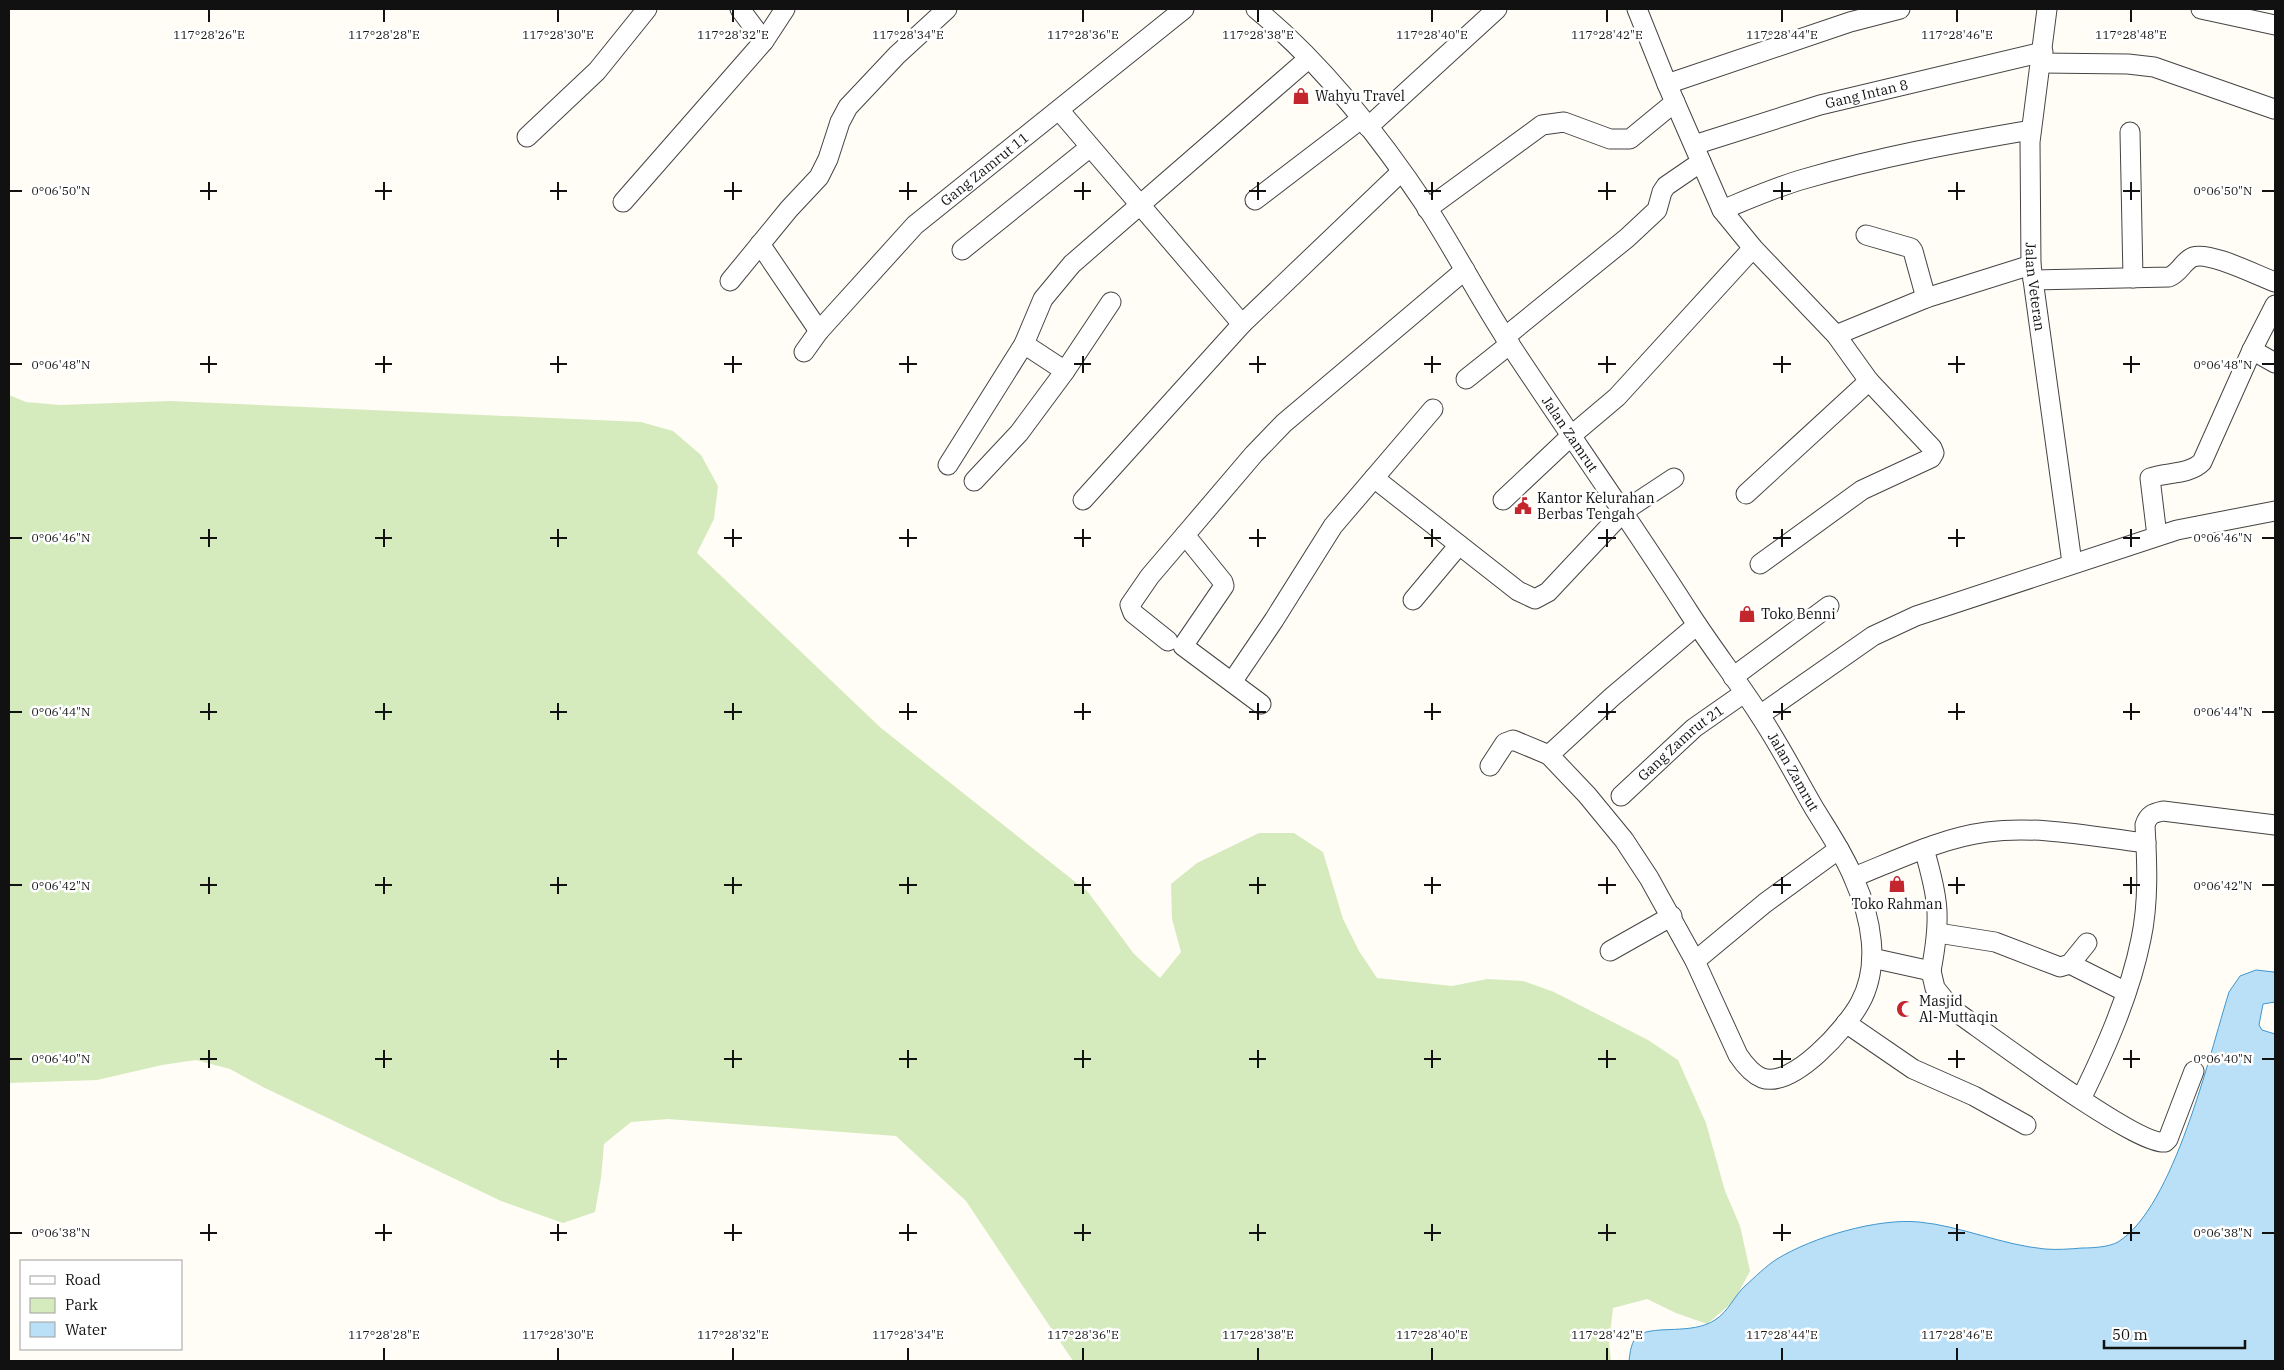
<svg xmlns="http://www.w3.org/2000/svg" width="2284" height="1370" font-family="'IBM Plex Serif',serif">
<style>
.green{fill:#d5ebbd}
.water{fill:#b9e0f7;stroke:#3f96cf}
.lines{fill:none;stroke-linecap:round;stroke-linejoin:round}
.minor-casing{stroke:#444;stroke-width:21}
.minor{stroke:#fff;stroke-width:19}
.ticks{fill:none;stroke:#111;stroke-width:2}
.labels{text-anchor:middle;stroke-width:5;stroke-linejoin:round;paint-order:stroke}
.street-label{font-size:14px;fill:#111;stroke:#fff}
.poi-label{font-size:14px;fill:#111;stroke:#fff;text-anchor:start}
.ticks-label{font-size:12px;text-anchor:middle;fill:#111;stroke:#fff;stroke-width:5;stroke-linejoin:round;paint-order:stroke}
</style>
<rect width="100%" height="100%" fill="#fffdf5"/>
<polygon class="green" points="9,395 26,402 60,405 170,401 641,422 673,431 701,455 718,486 714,519 697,553 881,728 1088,892 1134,954 1160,978 1181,952 1172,919 1171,884 1197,863 1259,833 1294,833 1323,852 1343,919 1359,951 1377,978 1452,986 1487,979 1523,981 1554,992 1648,1040 1678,1060 1706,1123 1725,1191 1740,1226 1750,1271 1734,1301 1707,1324 1676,1313 1647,1299 1613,1308 1609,1343 1611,1361 1073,1361 966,1201 896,1136 668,1119 631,1122 604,1144 601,1178 595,1212 563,1223 501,1201 263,1087 230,1069 196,1060 162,1065 97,1080 9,1083"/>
<path class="water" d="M2256,970L2274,972L2275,974V1002L2263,1004L2259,1025L2262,1030L2275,1034V1361H1629C1630,1353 1631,1340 1639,1335C1655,1325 1692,1335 1715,1320C1729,1311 1734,1296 1745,1286C1755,1277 1766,1266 1777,1259C1813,1237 1877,1218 1919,1222C1961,1226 2002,1245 2045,1249C2057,1250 2070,1249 2082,1248C2093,1248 2109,1247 2118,1242C2174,1207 2209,1056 2229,992L2240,976Z"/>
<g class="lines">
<g class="minor-casing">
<g id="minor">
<polyline points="740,9 764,41"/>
<path id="s1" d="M1256,9C1323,64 1380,137 1428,209C1455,251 1478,295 1505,337C1566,430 1630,520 1690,614C1712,648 1737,680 1759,714C1779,744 1796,777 1814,808C1828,831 1844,854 1854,879C1871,917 1881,965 1860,1003C1847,1027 1793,1089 1762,1078C1752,1074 1744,1064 1738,1055L1695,961L1649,878L1624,840L1587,795L1549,755L1513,740L1505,743L1490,766"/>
<polyline points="1637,9 1667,84 1850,22 1900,9"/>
<path id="s2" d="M2047,9L2030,142L2031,265L2072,563"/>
<polyline points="2201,9 2275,25"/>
<polyline points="2041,63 2128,64 2154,67 2274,109"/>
<polyline points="1667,84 1722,210 1753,248 1836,335 1869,381 1932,448 1934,453 1931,458 1862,490 1760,564"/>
<polyline points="1059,110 1242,324"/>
<polyline points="1368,127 1497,9"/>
<polyline points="2130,132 2133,278"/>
<polyline points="527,137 597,71 647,9"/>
<path id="s3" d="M1694,145L1820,105L2043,52"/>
<polyline points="1255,200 1361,119"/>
<polyline points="623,202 764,41 785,9"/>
<polyline points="1427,209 1542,125 1564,122 1610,139 1630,139 1675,102"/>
<path d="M1722,210C1749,199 1776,187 1804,179C1879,157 1955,143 2031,130"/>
<polyline points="1866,235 1911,248 1913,251 1926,298"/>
<polyline points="760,244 819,331"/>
<polyline points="962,250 1089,148"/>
<path d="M2033,280L2169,277C2180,273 2183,261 2193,257C2210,251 2258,276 2275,282"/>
<polyline points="730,281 789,209 819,177 828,159 840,122 848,107 897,55 947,9"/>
<polyline points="1836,335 1926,298 2031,265"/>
<polyline points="1505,337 1627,238 1657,210 1662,192 1666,186 1701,162"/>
<polyline points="1024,344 1065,371 1111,302"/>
<polyline points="2252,350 2275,363"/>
<path id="s4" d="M804,352L819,331L915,225L1184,9"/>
<polyline points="1466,379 1510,344"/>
<polyline points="948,465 1024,344 1043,299 1072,264 1308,59"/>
<polyline points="1374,478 1518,591 1535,599 1548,592 1624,511 1674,478"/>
<polyline points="974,481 1019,433 1065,371"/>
<polyline points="1746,494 1869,381"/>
<polyline points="1083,500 1242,324 1401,172"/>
<polyline points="1503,500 1572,435 1617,397 1753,248"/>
<path d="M2157,536L2150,478C2166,472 2189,475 2202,462L2252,350L2275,305"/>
<polyline points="1413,600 1459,545"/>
<polyline points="1168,641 1133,613 1130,605 1150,576 1185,535"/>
<polyline points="1733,677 1829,606"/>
<polyline points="1232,682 1274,620 1333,526 1433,409"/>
<polyline points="1261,704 1183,646 1224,586 1223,582 1185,535 1254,454 1284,423 1465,270"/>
<polyline points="1760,715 1873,636 1916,616 2177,530 2275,511"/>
<polyline points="1549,755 1612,697 1697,625"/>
<path id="s5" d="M1621,796L1694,728L1744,693"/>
<path d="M1924,849C1939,900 1941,918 1931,971"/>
<path d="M1854,877C1897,860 1941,838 1987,832C2039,825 2094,837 2146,843"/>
<polyline points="1938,933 1995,942 2060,967 2070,964 2087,943"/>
<polyline points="1610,951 1672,916"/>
<path d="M1872,958L1931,971L1935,988L1952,1009C1984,1031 2136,1146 2165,1142L2168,1139L2194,1071"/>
<polyline points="1695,961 1765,903 1839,849"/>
<polyline points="2070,964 2126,992"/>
<polyline points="1846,1023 1913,1069 1974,1096 2026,1125"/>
<path d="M2081,1099C2106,1048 2130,994 2141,939C2149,902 2147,861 2145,825C2148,815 2153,813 2163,811L2275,825"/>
</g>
</g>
<use href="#minor" class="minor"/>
</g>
<path class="ticks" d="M209,10V22M384,10V22M558,10V22M733,10V22M908,10V22M1083,10V22M1258,10V22M1432,10V22M1607,10V22M1782,10V22M1957,10V22M2131,10V22M209,182V200M384,182V200M558,182V200M733,182V200M908,182V200M1083,182V200M1258,182V200M1432,182V200M1607,182V200M1782,182V200M1957,182V200M2131,182V200M10,191H22M200,191H217M375,191H392M550,191H567M724,191H742M899,191H917M1074,191H1091M1249,191H1266M1424,191H1441M1598,191H1616M1773,191H1791M1948,191H1965M2123,191H2140M2262,191H2274M209,356V373M384,356V373M558,356V373M733,356V373M908,356V373M1083,356V373M1258,356V373M1432,356V373M1607,356V373M1782,356V373M1957,356V373M2131,356V373M10,364H22M200,364H217M375,364H392M550,364H567M724,364H742M899,364H917M1074,364H1091M1249,364H1266M1424,364H1441M1598,364H1616M1773,364H1791M1948,364H1965M2123,364H2140M2262,364H2274M209,529V547M384,529V547M558,529V547M733,529V547M908,529V547M1083,529V547M1258,529V547M1432,529V547M1607,529V547M1782,529V547M1957,529V547M2131,529V547M10,538H22M200,538H217M375,538H392M550,538H567M724,538H742M899,538H917M1074,538H1091M1249,538H1266M1424,538H1441M1598,538H1616M1773,538H1791M1948,538H1965M2123,538H2140M2262,538H2274M209,703V720M384,703V720M558,703V720M733,703V720M908,703V720M1083,703V720M1258,703V720M1432,703V720M1607,703V720M1782,703V720M1957,703V720M2131,703V720M10,712H22M200,712H217M375,712H392M550,712H567M724,712H742M899,712H917M1074,712H1091M1249,712H1266M1424,712H1441M1598,712H1616M1773,712H1791M1948,712H1965M2123,712H2140M2262,712H2274M209,877V894M384,877V894M558,877V894M733,877V894M908,877V894M1083,877V894M1258,877V894M1432,877V894M1607,877V894M1782,877V894M1957,877V894M2131,877V894M10,885H22M200,885H217M375,885H392M550,885H567M724,885H742M899,885H917M1074,885H1091M1249,885H1266M1424,885H1441M1598,885H1616M1773,885H1791M1948,885H1965M2123,885H2140M2262,885H2274M209,1050V1068M384,1050V1068M558,1050V1068M733,1050V1068M908,1050V1068M1083,1050V1068M1258,1050V1068M1432,1050V1068M1607,1050V1068M1782,1050V1068M1957,1050V1068M2131,1050V1068M10,1059H22M200,1059H217M375,1059H392M550,1059H567M724,1059H742M899,1059H917M1074,1059H1091M1249,1059H1266M1424,1059H1441M1598,1059H1616M1773,1059H1791M1948,1059H1965M2123,1059H2140M2262,1059H2274M209,1224V1241M384,1224V1241M558,1224V1241M733,1224V1241M908,1224V1241M1083,1224V1241M1258,1224V1241M1432,1224V1241M1607,1224V1241M1782,1224V1241M1957,1224V1241M2131,1224V1241M10,1233H22M200,1233H217M375,1233H392M550,1233H567M724,1233H742M899,1233H917M1074,1233H1091M1249,1233H1266M1424,1233H1441M1598,1233H1616M1773,1233H1791M1948,1233H1965M2123,1233H2140M2262,1233H2274M384,1348V1360M558,1348V1360M733,1348V1360M908,1348V1360M1083,1348V1360M1258,1348V1360M1432,1348V1360M1607,1348V1360M1782,1348V1360M1957,1348V1360"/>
<defs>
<g id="shop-bare" transform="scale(1.35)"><path d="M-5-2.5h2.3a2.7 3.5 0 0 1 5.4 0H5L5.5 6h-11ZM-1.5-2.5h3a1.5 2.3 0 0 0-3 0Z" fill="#c4262e" stroke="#fff" stroke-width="2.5" paint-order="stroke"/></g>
<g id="civic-bare" transform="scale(1.35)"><path d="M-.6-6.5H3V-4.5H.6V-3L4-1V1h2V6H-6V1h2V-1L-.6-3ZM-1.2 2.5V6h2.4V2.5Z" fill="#c4262e" stroke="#fff" stroke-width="2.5" paint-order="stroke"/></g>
<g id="mosque-bare" transform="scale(1.35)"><path d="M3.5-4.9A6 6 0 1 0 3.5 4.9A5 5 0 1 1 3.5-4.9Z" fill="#c4262e" stroke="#fff" stroke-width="2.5" paint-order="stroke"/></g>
</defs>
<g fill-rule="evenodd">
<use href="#shop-bare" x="1301" y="96"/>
<use href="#civic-bare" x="1523" y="506"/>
<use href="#shop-bare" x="1747" y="614"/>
<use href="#shop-bare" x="1897" y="884"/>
<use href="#mosque-bare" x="1905" y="1009"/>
</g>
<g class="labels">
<g class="street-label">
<text dy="5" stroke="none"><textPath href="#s3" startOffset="180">Gang Intan 8</textPath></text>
<text dy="5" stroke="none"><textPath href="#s4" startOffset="258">Gang Zamrut 11</textPath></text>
<text dy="5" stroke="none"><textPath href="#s2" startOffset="279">Jalan Veteran</textPath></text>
<text dy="5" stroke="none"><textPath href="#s1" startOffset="531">Jalan Zamrut</textPath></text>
<text dy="5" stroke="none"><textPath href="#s5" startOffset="80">Gang Zamrut 21</textPath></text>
<text dy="5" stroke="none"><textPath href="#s1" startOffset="936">Jalan Zamrut</textPath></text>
</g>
<g class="poi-label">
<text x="1315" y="101">Wahyu Travel</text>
<text x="1537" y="503">Kantor Kelurahan<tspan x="1537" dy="16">Berbas Tengah</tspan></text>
<text x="1761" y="619">Toko Benni</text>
<text x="1897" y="909" text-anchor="middle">Toko Rahman</text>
<text x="1919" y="1006">Masjid<tspan x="1919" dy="16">Al-Muttaqin</tspan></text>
</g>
</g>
<g class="ticks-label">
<text x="209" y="39">117°28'26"E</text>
<text x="384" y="39">117°28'28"E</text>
<text x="558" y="39">117°28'30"E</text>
<text x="733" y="39">117°28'32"E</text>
<text x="908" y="39">117°28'34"E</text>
<text x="1083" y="39">117°28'36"E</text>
<text x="1258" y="39">117°28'38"E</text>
<text x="1432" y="39">117°28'40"E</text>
<text x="1607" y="39">117°28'42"E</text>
<text x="1782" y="39">117°28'44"E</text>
<text x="1957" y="39">117°28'46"E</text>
<text x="2131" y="39">117°28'48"E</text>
<text x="61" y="195">0°06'50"N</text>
<text x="2223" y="195">0°06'50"N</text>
<text x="61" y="369">0°06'48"N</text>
<text x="2223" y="369">0°06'48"N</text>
<text x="61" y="542">0°06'46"N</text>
<text x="2223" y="542">0°06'46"N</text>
<text x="61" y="716">0°06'44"N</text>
<text x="2223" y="716">0°06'44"N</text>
<text x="61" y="890">0°06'42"N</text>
<text x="2223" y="890">0°06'42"N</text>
<text x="61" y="1063">0°06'40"N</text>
<text x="2223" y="1063">0°06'40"N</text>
<text x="61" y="1237">0°06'38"N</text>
<text x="2223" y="1237">0°06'38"N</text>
<text x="384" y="1339">117°28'28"E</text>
<text x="558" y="1339">117°28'30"E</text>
<text x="733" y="1339">117°28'32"E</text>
<text x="908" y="1339">117°28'34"E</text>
<text x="1083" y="1339">117°28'36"E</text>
<text x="1258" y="1339">117°28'38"E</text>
<text x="1432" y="1339">117°28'40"E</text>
<text x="1607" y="1339">117°28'42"E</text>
<text x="1782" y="1339">117°28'44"E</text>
<text x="1957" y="1339">117°28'46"E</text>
</g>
<rect width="2284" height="1370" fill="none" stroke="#111111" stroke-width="20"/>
<rect x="20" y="1260" width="162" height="90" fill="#ffffff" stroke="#a0a0a0"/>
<rect x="30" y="1276" width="25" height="8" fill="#ffffff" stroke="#a0a0a0"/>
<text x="65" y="1285" font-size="15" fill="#111111">Road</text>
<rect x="30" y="1298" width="25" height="15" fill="#d5ebbd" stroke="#a0a0a0"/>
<text x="65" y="1310" font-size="15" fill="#111111">Park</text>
<rect x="30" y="1322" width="25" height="15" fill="#b9e0f7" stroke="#a0a0a0"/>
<text x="65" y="1335" font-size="15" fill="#111111">Water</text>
<path d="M2104 1340v8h141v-8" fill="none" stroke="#111111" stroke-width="2.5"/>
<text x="2112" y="1340" font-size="15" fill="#111111" stroke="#ffffff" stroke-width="4" paint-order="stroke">50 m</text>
</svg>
